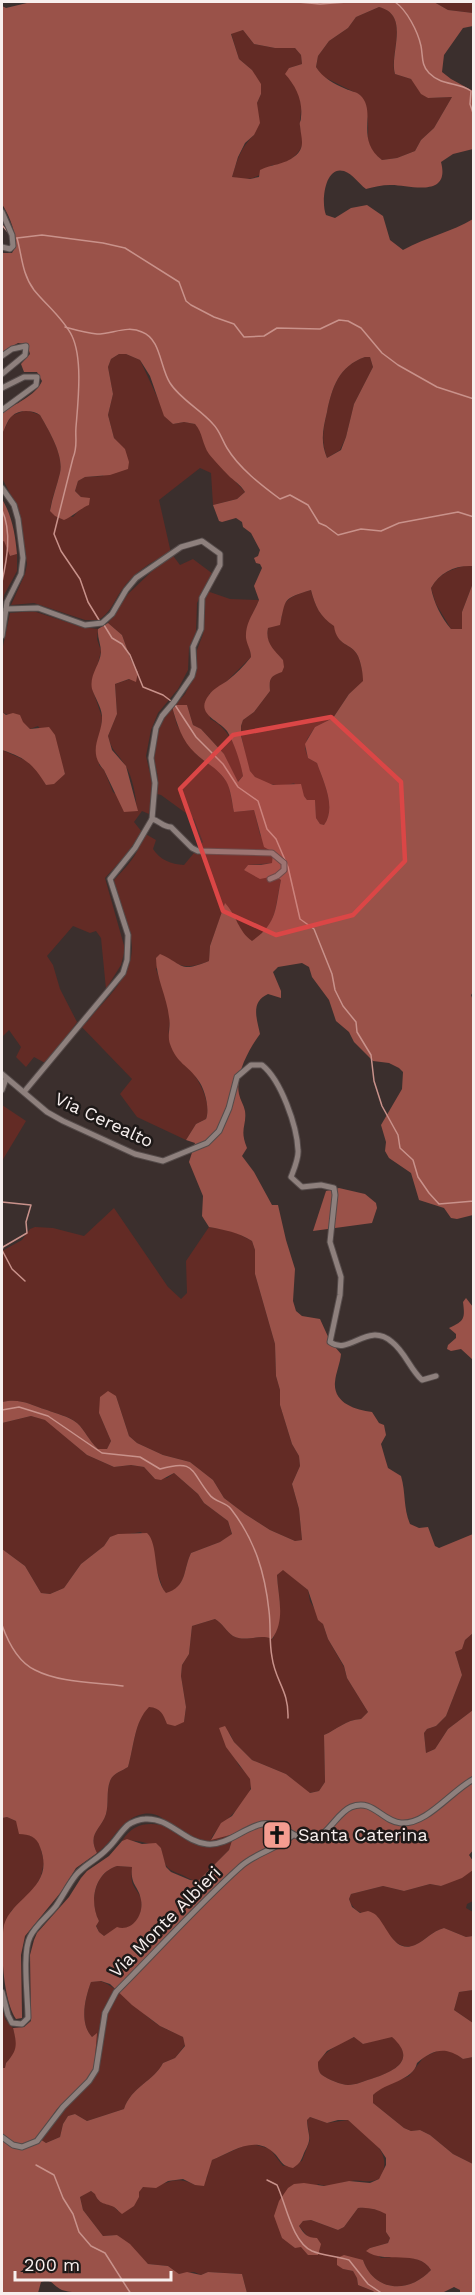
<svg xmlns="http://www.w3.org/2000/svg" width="475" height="2295" font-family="'Work Sans',sans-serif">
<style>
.green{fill:#632b25;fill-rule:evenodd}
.forest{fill:#9a5249;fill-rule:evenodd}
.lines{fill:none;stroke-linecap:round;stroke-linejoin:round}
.stream{stroke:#c9928b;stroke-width:1.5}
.minor-casing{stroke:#554b4a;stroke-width:7}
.minor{stroke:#8e807d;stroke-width:5}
.marked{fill:#db4646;fill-opacity:0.2;stroke:#db4646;stroke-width:4.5;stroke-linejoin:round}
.labels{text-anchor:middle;stroke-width:5;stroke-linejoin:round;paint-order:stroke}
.street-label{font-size:18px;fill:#f7efee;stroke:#1e1918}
.poi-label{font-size:18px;fill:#f7efee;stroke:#1e1918;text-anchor:start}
</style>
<rect width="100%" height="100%" fill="#3b2f2d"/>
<g class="green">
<polygon points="434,2 473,2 473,13 448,10"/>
<path d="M379,7C411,15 389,54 395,74L411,79L428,98L452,97L434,128L421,140L415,151L397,158L382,160C364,146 369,142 368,123C368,114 362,103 360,95L322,76L316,67L318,56L329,41L348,28L356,17Z"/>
<path d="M243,30L254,44L275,48H295L301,55L302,64L289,68C293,80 299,92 301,104C302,112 299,120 300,127C301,132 303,136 303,141C301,155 285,166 272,165C260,177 250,182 232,177C237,160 241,147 254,135L257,103L261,94L252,70L239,59L231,33Z"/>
<path d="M119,354H126L140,360L160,403L173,424L184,422L195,424L202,432L205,446L210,454L245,492L237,499L213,505L211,473L200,468L159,500L171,553L180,565L193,559L213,574L204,590L230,599L259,600C254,612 246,624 247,638C247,644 251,650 251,657L227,681L209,694L210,719C230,728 240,754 243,776L237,782L224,754L201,729L193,725L187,705H175L185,694L196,672L197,650L203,634L205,605L203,591L197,603L196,632L189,648L188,670L178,689L158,713L151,730L146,756L154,791C161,773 156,775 154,758C153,740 161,721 172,707L177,725L196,754L217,770L228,783L234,812L254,810L260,835L273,852L272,863L248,865L244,870L275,876L281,880C274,908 279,922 252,942L243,935L225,904L210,946L209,961C191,968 182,969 166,957L156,969C161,984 169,1002 170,1018C170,1025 167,1031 170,1037C181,1060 215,1092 206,1119L196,1124L186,1140L137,1117L120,1094L132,1079L77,1022L47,1064L34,1057L26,1067L16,1057L21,1047L9,1030L2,1037V750L27,761L39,772L46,785L65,774L61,761L38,726L30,729L22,722L2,712V651L10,613L33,611L82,627L98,629L97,639L101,651L92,688L102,717L99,765L104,770L113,792L137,811C136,797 133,777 125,765C117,752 112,752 108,736L117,714L115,684L130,679L138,672L131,660L122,635L108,623L128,594L170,554C152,560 132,574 121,591C114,601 110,614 98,620H85L34,603L11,605L25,574L27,564L19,511L2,478V434L11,416L26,410L40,415C49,431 64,455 60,473C57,486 52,497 50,510L73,517L80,509L81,497L75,491L78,481L85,477L103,476L119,444L114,438L108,415L113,394L108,367L111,359ZM153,793L161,795L194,819L203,842L184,865C171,864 160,860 153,849L156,840L142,832L134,822L142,811L149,814ZM142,833C141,853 127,866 114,880C118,899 126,916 130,934C140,972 108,995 87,1022H77L60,989L53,965L47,956L73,926L90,933L96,931L101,938L106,989L121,965L125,949L105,878L124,857Z"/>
<path d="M365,357H370L373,367L354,404L346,437L340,450L327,458C321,441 323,429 327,412C332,387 339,366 365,357Z"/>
<polygon points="4,540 10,556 17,554 17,571 4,595 2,607 2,542"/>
<path d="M464,566H473V583L462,612V629H451L436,604L431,588C439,574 449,570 464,566Z"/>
<path d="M311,590C315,606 320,617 335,626C337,647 351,642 358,656C361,663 363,673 364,681L349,694L333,718L315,727L307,739L305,749L308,758L317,763C323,781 337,807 324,825L320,824L316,818L315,800H307L294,783C280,788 258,785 250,771C247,765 245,755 244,748C242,738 239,729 243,720L254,712L270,691C269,679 270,676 281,672L283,660C273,650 265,643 268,628L275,625L282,617C280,599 297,594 311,590Z"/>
<polygon points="2,1105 26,1121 2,1161"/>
<path d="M114,1208L168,1287L181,1299L187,1293L186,1261L209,1227L233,1231L252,1241L255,1250V1274L275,1344L276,1376L280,1390V1405L292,1444L299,1456L300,1466L292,1484L299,1509L302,1540L295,1541L270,1530L245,1514L224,1498L213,1480L190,1462L163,1455L137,1443L129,1436L116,1396L99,1413L111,1441L107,1449H98C89,1441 85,1430 77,1423C69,1416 57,1414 47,1410C29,1405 22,1398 2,1402V1251L22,1240L30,1229L35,1227L53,1228L84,1236Z"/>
<path d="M31,1416L46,1420L87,1455L114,1467L131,1465L144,1467L155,1479L167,1478L174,1473L198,1494L204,1503L228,1521L232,1535L220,1542L191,1553C183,1570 187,1587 166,1594L163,1589L153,1559L154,1550L141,1532L110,1537L104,1546L81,1564L64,1588L50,1594L41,1593L25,1566L2,1549V1423Z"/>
<path d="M283,1569L308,1590L310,1601L323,1624L328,1639L344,1667L347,1678L368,1712L361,1719C345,1720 338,1729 324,1735L325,1782L319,1791L309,1793L286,1774L252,1760L234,1742L229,1732C232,1741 233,1755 238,1764C241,1769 247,1772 250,1778C258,1799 218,1823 211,1839L234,1833L229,1850L198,1881C190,1880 187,1877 180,1874C163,1868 165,1864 161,1848C153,1844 130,1838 122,1841C134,1821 151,1822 171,1827C163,1817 156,1812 143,1814C120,1819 115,1840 97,1853C87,1833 101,1830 106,1814C109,1804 106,1791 110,1781C113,1773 122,1771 128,1767C134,1747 134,1722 149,1706L158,1708L163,1714L184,1722L186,1707L181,1676L182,1665L189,1654L192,1626L215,1619C222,1623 227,1632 233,1636C246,1643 260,1633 273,1639C284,1609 279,1604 277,1575Z"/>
<polygon points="473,1633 473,1710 448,1729 435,1749 426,1753 424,1733 427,1729 436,1726 446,1716 462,1675 455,1652 462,1648 465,1640"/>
<polygon points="7,1817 16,1821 26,1834 36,1838 40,1846 44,1862 41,1876 33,1891 11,1911 2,1939 2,1818"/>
<path d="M473,1862V1901L467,1904L466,1908L473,1912V1936L466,1937L444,1928C432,1931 426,1940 415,1945C398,1953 383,1929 377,1916C363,1914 354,1913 349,1899L351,1894L383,1886L404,1891L430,1884L441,1886L473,1870Z"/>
<path d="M117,1866L132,1867C132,1872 131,1878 132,1882C134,1889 140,1893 141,1900C144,1915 133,1932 117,1928L104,1936L99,1932L96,1925L99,1921C89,1902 94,1873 117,1866Z"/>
<path d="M100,1981C117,1986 141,2013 157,2024C165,2030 175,2032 183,2037L185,2045L175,2058L163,2063C154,2081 131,2087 124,2109L87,2121L75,2114L68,2116L63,2124L60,2137L46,2143L37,2137L57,2109L81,2087L94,2070L96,2034L92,2037C79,2023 85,1998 91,1982Z"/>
<polygon points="473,1990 473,2023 454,2010 459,1992"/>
<polygon points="2,2007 5,2019 13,2028 18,2046 14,2054 6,2063 5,2068 2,2068"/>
<path d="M392,2036C418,2060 394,2072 371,2079C364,2081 356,2085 348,2085C342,2085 327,2079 322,2075C318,2072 318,2067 317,2062C328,2050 340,2042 355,2037L363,2044Z"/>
<polygon points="442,2049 454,2052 463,2059 473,2057 473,2164 453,2154 430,2135 420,2130 411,2131 404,2128 373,2103 373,2095 379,2088 409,2076 424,2057"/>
<path d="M310,2117L327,2123L348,2120C366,2136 397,2152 379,2179C367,2184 362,2179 351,2181C339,2182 330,2189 318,2184L289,2242L295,2248L309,2238L299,2226L303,2221L311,2220L338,2230L344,2227L358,2208C367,2207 377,2209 386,2213V2232L390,2238L388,2243L370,2248L381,2258C397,2256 422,2254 431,2270C409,2294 374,2292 363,2260L343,2269L353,2271L357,2277L358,2285L373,2291L375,2293H247L242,2274L208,2272L201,2275L194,2272L179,2274L168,2266L148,2264L117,2235L103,2236L83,2210L80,2197L90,2191L95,2193L98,2200L113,2206L118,2211L143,2187C167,2188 171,2173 195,2185L207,2178L208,2168L212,2160L250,2143L270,2149L283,2166L302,2161L310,2140L307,2120Z"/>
</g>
<g class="forest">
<path d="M31,2H434L448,10L473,13V26L463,28L444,55L442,72L451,79L473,91V149L453,154L441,162C451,200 406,184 390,185C382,185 374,187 366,189C358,183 353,174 344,171C324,165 321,204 326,215L335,218L351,208L367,205L383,216L390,240L403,250C426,237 452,232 473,219V566C455,565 440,572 431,588C434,603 441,617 451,629H462V612L473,583L474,991L471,995L474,1003L473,1215L457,1219L451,1218L444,1208L419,1200L411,1173L389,1158L385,1151L386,1142L381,1125L402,1089L403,1072L399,1068L389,1063L373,1061L354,1042L349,1032L336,1021L329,1000L312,977L309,967L302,963L278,967L273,972L281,991V998L268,994C250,1002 257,1019 260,1034C249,1049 235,1074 239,1094C240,1100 244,1105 245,1111C247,1126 239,1129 247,1148L242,1156L254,1172L272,1205H278L286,1240L295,1269L293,1301L296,1311L302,1316L320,1319L330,1341L341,1354C340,1364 336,1372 335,1382C333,1403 355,1410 372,1412L379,1423L384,1425L386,1435L381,1444L385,1458L388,1468L401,1476C406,1493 403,1507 410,1524L419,1528L428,1527L435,1546L439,1548L473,1534V1633L465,1640L462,1649L455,1652L462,1675L446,1716L436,1726L427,1729L424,1733L426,1753L435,1749L448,1729L473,1710L474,1849L469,1855L473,1861V1870L462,1878L441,1886L430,1884L404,1891L383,1886L351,1894L349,1899L352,1907L360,1913L368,1911C371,1912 374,1913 376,1915C387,1926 394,1954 415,1945C426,1940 432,1931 444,1928L466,1937L473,1936V1990L459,1992L454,2010L473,2023V2057L463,2059C446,2046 433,2049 417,2063C413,2081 386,2082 373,2095V2103L404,2128L411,2131L420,2130L430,2135L453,2154L473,2164V2293H460V2290L454,2287L442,2293H375L373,2291L358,2285L357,2278L353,2271L343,2269L337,2265V2258L344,2255L363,2260C374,2292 409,2294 431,2270C418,2248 385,2265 366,2251L370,2248L388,2243L390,2238L386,2232V2214C377,2209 367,2207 358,2208L344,2227L338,2230L311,2220L303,2221L299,2226C304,2234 307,2238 317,2238L321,2244L318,2255H308L301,2247L295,2248L282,2238L274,2216L279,2201L288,2188L294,2184L304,2183L324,2186L349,2181L370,2183L379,2179L386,2165V2158L380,2149L348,2120H338L327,2123L310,2117L307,2120C308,2138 313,2136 304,2153C301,2161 300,2163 293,2168C281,2165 283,2163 275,2154C256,2134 233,2151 212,2160L204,2186L195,2185L183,2179L168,2181L156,2188L143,2187L139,2192V2197L134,2206L122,2214C119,2212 117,2209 114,2207C106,2203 99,2205 95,2194L91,2191L80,2197L83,2210L103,2236L117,2235L130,2244L148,2264L168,2266L179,2274L187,2272L201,2275L208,2272L242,2274L247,2293H76C71,2291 65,2292 60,2289C52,2284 51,2278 41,2282L38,2293H2V2068H5L6,2063C18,2050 17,2044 13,2028L24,2027L31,2021L30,1955L34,1940L37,1933L69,1897L81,1878L87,1871L109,1856L122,1841L127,1839L142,1844L156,1843L161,1848L166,1867L171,1872L190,1880L198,1881L229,1850L234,1834L211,1840L221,1823L232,1816L251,1789L250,1779L226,1747L219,1728L225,1726L234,1742L252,1760L286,1774L310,1793L319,1791L325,1782L324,1735C338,1729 345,1720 361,1719L368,1712L347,1678L344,1666L328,1639L323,1624L318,1620L308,1590L283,1570L277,1575C278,1597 286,1619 272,1639C260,1633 246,1643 233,1636C227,1632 222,1623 215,1619L192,1626L189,1654L182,1665L181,1676L186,1707L184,1722L175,1726L167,1724C163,1714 161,1708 149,1707C134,1722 134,1747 128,1767C122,1771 113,1773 110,1781C106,1791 109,1804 106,1814C101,1830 87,1833 97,1853L76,1868L61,1892L25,1936L21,1955L22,2014V2018L16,2019C3,2000 0,1946 4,1925C13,1896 56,1888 40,1847C37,1837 29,1834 19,1834L16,1821L7,1817L2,1818V1549L25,1566L41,1593L50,1594L64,1588L81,1564L104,1546L110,1537L118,1534L147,1533C159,1544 152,1576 166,1593C187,1587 183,1570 191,1553L220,1542L232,1534L228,1521L204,1503L198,1494L174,1473L161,1480L155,1479L144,1467L131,1465L114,1467L87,1455L45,1420L31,1416L2,1423V1402C22,1398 29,1405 47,1410C57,1414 68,1416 77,1423C85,1430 89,1441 98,1449H107L111,1441L99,1413L100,1397L108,1391L116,1396L129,1436L137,1443L163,1455L190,1462L213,1480L224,1498L245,1514L270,1530L295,1541L302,1540L299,1509L292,1484L300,1466L299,1456L292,1444L280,1405V1390L276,1376L275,1344L255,1274V1250L252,1241C238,1232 225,1230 209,1227L202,1216L203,1196L189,1162L195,1143L186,1140L196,1124L206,1119C210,1109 205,1089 198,1080C188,1065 177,1064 170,1044C167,1035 171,1026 169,1017C167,997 156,978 156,958L160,954C185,965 179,973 209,961L210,946L225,903C237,916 238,931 252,941C278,923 275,908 281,880L275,876L260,879L244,870L248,865H261L272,863L273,852L264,847L254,810L234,812C232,803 231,789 226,781C218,768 205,763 195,753C182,741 177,724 172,707L175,705H187L193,725L201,729L224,754L238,782L243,776C241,764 234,742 227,731C219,720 194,714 209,695C213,689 221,685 227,681C236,674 244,666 251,657C251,650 247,645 246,638C245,623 254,613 259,600L254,586L262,568L260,564L256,563L254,558L258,556L260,550L251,533L243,527L242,522L236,518L222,522L219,521L213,505L237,499L245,492C240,484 234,481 228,475C222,469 214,460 209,454C202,444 203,433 195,424L184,422L173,424L164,416L150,376L140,360L126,354H119L111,359L108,367L113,394L108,415L114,438L125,449L129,462L128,469L110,475L85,477L78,481L75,491L81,497L90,498L89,505C79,509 74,516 64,520L55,516L50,511C52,498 57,486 60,473C64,455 49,431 40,415C33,410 19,409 12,416C7,420 5,429 2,434V413C14,404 36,396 42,381L37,372H24L21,364L30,354L27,344L18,343L2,352V253H12C21,241 9,215 2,204V6L6,8ZM379,7C411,15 389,54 395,74L411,79L421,94L428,98L452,97L434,128L421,140L415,151L397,158L382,160C354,139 378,112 360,95C357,92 350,91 346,89C334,84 323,78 316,67L318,56L329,41L348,28L356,17ZM243,30L254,44L275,48H295L301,55L302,64L289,68L285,74C296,86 303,101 301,117C301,122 299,122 300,126C301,138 306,147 295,156C284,165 272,164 260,170L259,177L250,179L232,177L238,157L245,143L254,135L260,123L257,103L261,94V84L252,70L239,59L231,34ZM365,357H370L373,367L354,404L346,437L341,450L327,458C320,441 323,429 327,412C332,387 339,366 365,357ZM311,590C315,606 320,617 334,626C337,647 351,642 358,656C361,663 363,673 363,681L349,694L333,718L315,727L305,744L308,758L317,763C323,781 337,807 324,825L320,824L316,818L315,800H307L304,796L301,784L273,785L255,777L250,771L241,736V726L243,720L254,712L270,691C269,679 270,676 282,672L284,667L283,660C274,650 265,643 268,628L280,625C286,598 282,599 311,590ZM117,1866L132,1867C130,1886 139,1886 141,1900C144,1915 132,1932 117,1927L104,1936L99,1932L96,1926L99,1921C89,1902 94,1873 117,1866ZM101,1981L110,1984L132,2005L160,2026L183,2037L185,2046L175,2058L163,2063C154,2081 131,2087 124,2109L87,2121L75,2114L68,2116L63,2124L60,2137L46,2143L37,2137L57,2109L81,2087L94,2070L97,2033L92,2037C79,2023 85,1998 91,1982ZM354,2037L363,2044L392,2037C418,2060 394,2072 371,2079C364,2081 356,2085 348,2085C342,2085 327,2079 322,2075C318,2072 318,2066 318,2062L327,2051Z"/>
<path d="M2,499C12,516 15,533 17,554L10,556L4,541L2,542Z"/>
<path d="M108,623L122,635L131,660L138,672L136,682L129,679L115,684L117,714L108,736L112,750L126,766L138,811L124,812L104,770C86,750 103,735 102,716C101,706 95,698 92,689C89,675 100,665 101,652C101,644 97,637 98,629Z"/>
<path d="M2,712L6,715L13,713L20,715L23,722L30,729L49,727L55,735L65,774L54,784L46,785C33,764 26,758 2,750Z"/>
<polygon points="339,1188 365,1194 376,1203 377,1208 372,1223 313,1231 326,1191"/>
<path d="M466,1298L473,1307V1360L461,1349L451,1351L447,1349L448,1345L456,1338V1334L449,1328C465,1321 465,1318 463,1302Z"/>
</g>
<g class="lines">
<g class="stream">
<polyline points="298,2 320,4 347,2"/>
<path d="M395,2C407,10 418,32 421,46C423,56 421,65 429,73C443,87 457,81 471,91L470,104L474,116"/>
<polyline points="2,225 8,232"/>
<polyline points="17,238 42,235 103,243 125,248 179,282 186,301 191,305 214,317 234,324 244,337 264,336 277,328 320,329 339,320 348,321 361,328 382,353 398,365 437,387 474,399"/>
<path d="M17,238C22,256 22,274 34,290C46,305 63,318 72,336C83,359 78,402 76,427C75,439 78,446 73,458L54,534L61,551L80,579L88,602L99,620"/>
<path d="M65,327C76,330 86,333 97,334C112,334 128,325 142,332C161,339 160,368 170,383C180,399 201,410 213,424C220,431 222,440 227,448C239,468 261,485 280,499L290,495L308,505L319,523L326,526L338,535L361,529L381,531L399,523L458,512L474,517"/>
<path d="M2,510C12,532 7,559 2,582"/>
<polyline points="104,625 112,638 122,644 130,655 143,687 163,695 171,701"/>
<polyline points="175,705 196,737 223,764 238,787 258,801 267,829 276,839 288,867 300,919 314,929 332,974 335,990 343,1006 356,1022 357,1032 371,1055 374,1081 382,1106 398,1135 400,1148 413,1160 418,1177 429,1193 439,1204 474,1201"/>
<polyline points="2,1202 31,1205 26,1222 27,1233 3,1247 2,1250 12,1269 25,1281"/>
<path d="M2,1410L19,1407L48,1416L102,1453L140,1457L160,1469C195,1459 190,1470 209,1494C214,1502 226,1502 231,1509C255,1540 265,1573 269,1611C271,1626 269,1642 272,1657C275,1681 289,1690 288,1718"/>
<path d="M2,1625C8,1642 18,1662 35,1670C60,1683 95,1682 123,1686"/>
<polyline points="36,2165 54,2175 63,2198 73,2214 79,2232 91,2246 105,2253 131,2294"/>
<path d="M267,2180L277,2185C286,2204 292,2242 312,2251C324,2256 337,2256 349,2260L368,2284L383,2294"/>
</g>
<g class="minor-casing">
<g id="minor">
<polyline points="2,212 12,235 13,246 10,249 2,247"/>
<polyline points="2,356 12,349 26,346 25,355 2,374"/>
<polyline points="2,388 24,377 37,377 36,385 2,410"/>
<polyline points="2,488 14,505 18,519 23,558 21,574 7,602 2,636"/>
<polyline points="6,609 38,608 85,625 102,623 112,614 126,590 136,578 181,547 202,541 220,554 220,565 202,598 201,629 193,647 194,668 192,676 174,702 162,716 156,728 151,758 155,783 152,819 135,848 110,879 128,935 127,960 123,973 24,1092"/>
<path d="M152,819C160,821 163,827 171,827L192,848L198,851L272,853L284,863V870L277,876L270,879"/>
<path d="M2,1074L47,1112L63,1121L135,1154L163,1161L207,1143L219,1131L229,1108L237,1077L251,1065H262C281,1080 297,1126 298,1150C299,1158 294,1169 291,1177L302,1187L321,1185L334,1188L335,1195L330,1242L341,1277L340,1295L330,1342C350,1356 367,1321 392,1342C405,1352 410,1369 422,1380L436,1376"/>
<polyline points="2,1090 6,1079"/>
<path d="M2,1992L8,2015L12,2023L22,2024L28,2018C28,1999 22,1952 30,1937C35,1926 48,1916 56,1906C63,1896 68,1885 76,1875C84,1865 98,1859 107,1849C115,1842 120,1832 128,1825C132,1822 140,1819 145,1819C169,1817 184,1842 207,1844C227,1846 243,1828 262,1824C281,1820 290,1838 308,1839C327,1840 335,1814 351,1807C373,1798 381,1821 401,1823C427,1825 452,1790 474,1779"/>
<path d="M2,2137L13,2145L22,2147L37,2141L63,2107L89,2081L96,2070L105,2013L116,1992C157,1951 196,1907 239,1868C254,1853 278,1849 293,1835"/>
</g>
</g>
<use href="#minor" class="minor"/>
</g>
<path class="marked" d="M331,717L401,782L405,861L353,915L276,935L223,911L180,789L233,735Z"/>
<defs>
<g id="church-square" transform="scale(1.5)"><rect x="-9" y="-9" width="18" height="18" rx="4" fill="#f59c90" stroke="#1e1918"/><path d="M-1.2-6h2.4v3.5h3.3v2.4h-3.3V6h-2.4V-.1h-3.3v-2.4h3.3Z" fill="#111"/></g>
</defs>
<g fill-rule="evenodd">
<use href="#church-square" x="277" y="1835"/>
</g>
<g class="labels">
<g class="street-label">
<text transform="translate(104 1120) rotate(25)" y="6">Via Cerealto</text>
<text transform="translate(165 1922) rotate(-45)" y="6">Via Monte Albieri</text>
</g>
<g class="poi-label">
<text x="298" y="1841">Santa Caterina</text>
</g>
</g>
<rect width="475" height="2295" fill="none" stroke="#f7efee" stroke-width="6"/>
<path d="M15 2271v9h156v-9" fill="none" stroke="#f7efee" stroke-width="3"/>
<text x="24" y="2271" font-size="18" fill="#f7efee" stroke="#1e1918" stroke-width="4.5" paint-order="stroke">200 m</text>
</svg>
